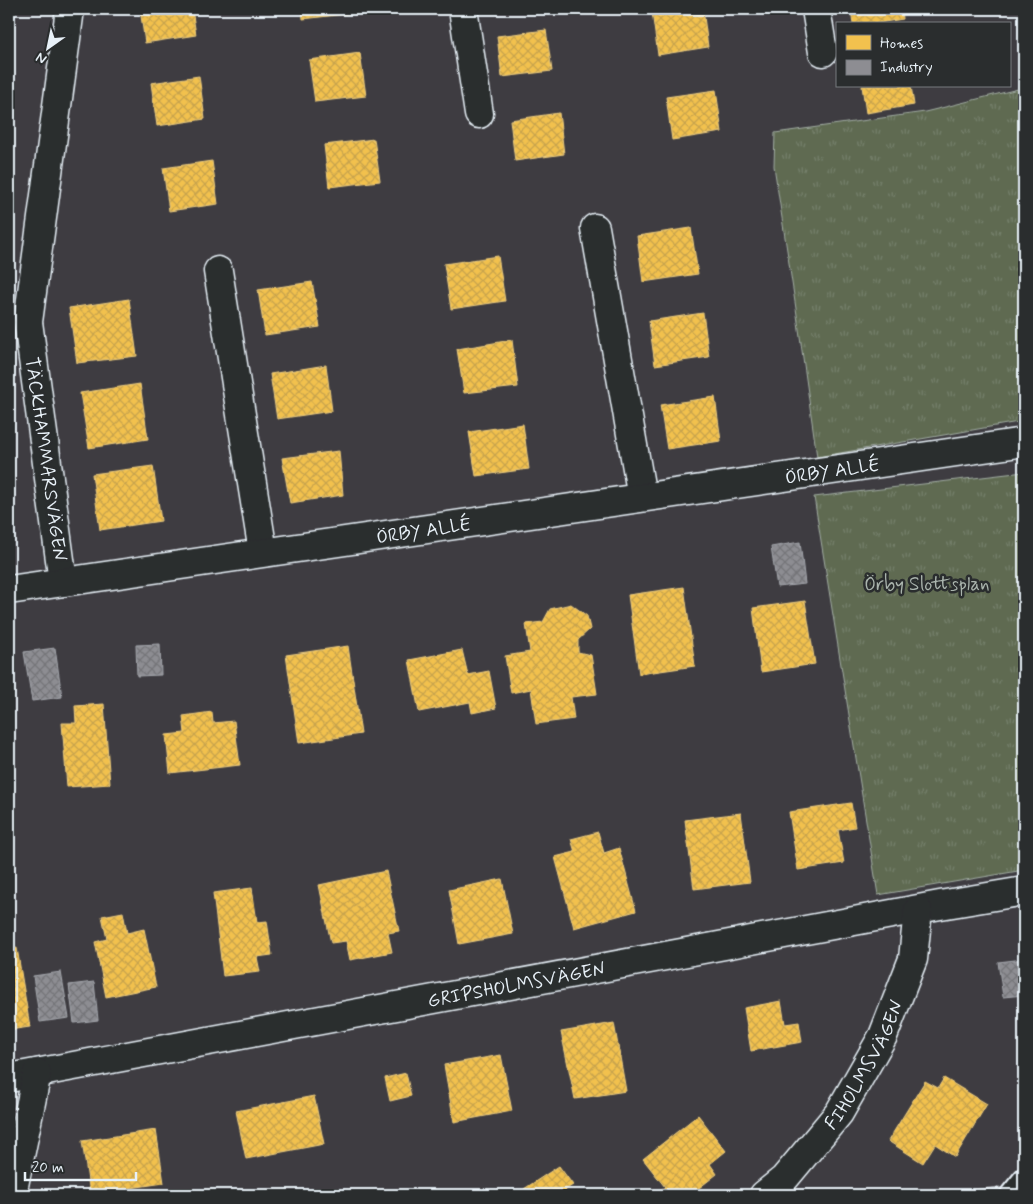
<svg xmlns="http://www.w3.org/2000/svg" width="1033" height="1204" font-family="Mynerve,sans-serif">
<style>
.park{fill:url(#park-tufts);stroke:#a3aea4}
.homes{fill:url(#homes-cross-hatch);stroke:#efcf81}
.industry{fill:url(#industry-cross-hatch);stroke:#a8abb1}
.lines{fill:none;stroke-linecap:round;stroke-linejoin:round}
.service-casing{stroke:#e8f1f8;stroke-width:25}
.minor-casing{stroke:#e8f1f8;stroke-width:31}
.service{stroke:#2a2d2e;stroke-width:21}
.minor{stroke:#2a2d2e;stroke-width:28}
.labels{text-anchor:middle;stroke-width:5;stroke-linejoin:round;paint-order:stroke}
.street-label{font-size:19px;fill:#e8f1f8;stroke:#2a2d2e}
.park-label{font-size:19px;fill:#aab4ad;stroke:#2a2d2e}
</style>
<defs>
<pattern id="park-tufts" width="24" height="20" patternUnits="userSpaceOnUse" patternTransform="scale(1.25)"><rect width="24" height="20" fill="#5e6a51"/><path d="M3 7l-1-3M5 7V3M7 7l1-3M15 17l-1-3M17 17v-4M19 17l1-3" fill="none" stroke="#75806b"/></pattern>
<pattern id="homes-cross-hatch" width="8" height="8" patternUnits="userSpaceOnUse" patternTransform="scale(1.25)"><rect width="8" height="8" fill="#f2c14e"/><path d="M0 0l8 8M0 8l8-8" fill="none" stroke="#c7a34d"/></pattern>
<pattern id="industry-cross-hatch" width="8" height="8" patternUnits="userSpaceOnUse" patternTransform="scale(1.25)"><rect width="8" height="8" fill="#8d8d92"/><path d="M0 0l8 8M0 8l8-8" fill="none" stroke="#747579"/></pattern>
</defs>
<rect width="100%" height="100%" fill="#3e3c41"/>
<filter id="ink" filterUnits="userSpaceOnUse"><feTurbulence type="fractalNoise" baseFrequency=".02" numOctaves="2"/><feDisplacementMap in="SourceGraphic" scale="10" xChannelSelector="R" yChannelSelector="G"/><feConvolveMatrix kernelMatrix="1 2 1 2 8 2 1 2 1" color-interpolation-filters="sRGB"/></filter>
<g filter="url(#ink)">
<g class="park">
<polygon points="1018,89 1024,130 1024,421 817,457 797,315 774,166 775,133 925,112"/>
<polygon points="1024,472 1024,870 878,895 814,497"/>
</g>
<g class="homes">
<polygon points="140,9 192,9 196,35 145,43"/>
<polygon points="302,9 354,9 354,13 303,19"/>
<polygon points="676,9 703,9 708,47 658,55 652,12"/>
<polygon points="851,9 902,9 903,19 872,24 853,24"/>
<polygon points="546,30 552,71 502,77 497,36"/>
<polygon points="360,53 366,96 315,102 309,60"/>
<polygon points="199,76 205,119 157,126 151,83"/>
<polygon points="862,86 911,86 914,105 866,113"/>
<polygon points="716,90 722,132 672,140 666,97"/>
<polygon points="559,113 564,154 515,161 510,120"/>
<polygon points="374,139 380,181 329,187 324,145"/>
<polygon points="212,161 218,204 169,211 163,168"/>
<polygon points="691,228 698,274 643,282 637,236"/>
<polygon points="498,256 505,301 451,309 444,264"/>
<polygon points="312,282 320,327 265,335 258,290"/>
<polygon points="129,299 137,356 77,363 69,308"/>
<polygon points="703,313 709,357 655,365 649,321"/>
<polygon points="512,340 518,387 464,393 457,349"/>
<polygon points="326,365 332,411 277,419 270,374"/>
<polygon points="140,384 148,439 89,448 80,393"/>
<polygon points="715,397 721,441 667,449 660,405"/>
<polygon points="523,424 529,469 476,476 469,432"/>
<polygon points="339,451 343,495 290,503 282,458"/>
<polygon points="153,466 161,521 100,530 92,474"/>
<polygon points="684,587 695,666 639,674 628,595"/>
<polygon points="805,601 815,664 761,672 753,608"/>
<polygon points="571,604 587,616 590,629 578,640 578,652 591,655 597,694 571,697 574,719 536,724 531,689 511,693 505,656 530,652 526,624 543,622 550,609"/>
<polygon points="348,646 361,734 299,743 286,655"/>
<polygon points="462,650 468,675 489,671 496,708 472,713 470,702 419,712 409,660"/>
<polygon points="104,704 110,784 67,787 62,723 76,723 75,706"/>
<polygon points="212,712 213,723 234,721 240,765 170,773 166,735 185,733 183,716"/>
<polygon points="851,803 855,827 838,830 844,863 798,870 789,812"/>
<polygon points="741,813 750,882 694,889 685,820"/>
<polygon points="598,832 604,853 619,848 636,911 574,928 555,857 575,852 571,839"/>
<polygon points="386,871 399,931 388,933 392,952 350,960 346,941 331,943 319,885"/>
<polygon points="502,879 513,934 459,944 449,890"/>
<polygon points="252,888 257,922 267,921 272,955 257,957 260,972 223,976 213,893"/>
<polygon points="123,912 127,933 144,929 156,987 106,997 95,942 107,939 102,916"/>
<polygon points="17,948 30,1027 9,1030 9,950"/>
<polygon points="781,1001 785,1024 799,1022 802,1042 751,1051 744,1008"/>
<polygon points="614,1023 626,1091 575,1099 561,1032"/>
<polygon points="501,1055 512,1111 454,1122 444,1065"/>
<polygon points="406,1073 411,1096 390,1101 385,1078"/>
<polygon points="944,1078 987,1104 955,1157 935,1144 923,1163 888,1141 925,1081 938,1088"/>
<polygon points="314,1096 324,1144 246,1159 236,1111"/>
<polygon points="698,1115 726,1151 710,1164 717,1174 690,1195 658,1195 657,1193 665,1187 643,1159"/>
<polygon points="156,1130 164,1183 90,1194 82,1141"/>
<polygon points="559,1166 573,1185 565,1190 568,1195 529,1195 524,1189"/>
</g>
<g class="industry">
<polygon points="800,542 805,584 777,587 771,547"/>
<polygon points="160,644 161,675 137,676 136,645"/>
<polygon points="55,648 62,697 32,701 24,652"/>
<polygon points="1024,959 1024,995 1003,997 998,962"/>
<polygon points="61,972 69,1018 40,1022 33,976"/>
<polygon points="94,982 98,1020 74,1023 69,985"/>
<polygon points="1000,1187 1001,1195 962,1195 962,1191"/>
</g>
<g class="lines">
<g class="service-casing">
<polyline id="service" points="1011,1195 1024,1179"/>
</g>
<g class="minor-casing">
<g id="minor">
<polyline points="463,9 479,114"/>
<polyline points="816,9 823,52"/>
<polyline points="595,228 642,497"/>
<polyline points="218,271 263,552"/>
<polyline points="63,582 28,322 70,9"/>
<path id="s1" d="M9,590L1024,442"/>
<path id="s2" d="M9,1078L940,905L1024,891"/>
<polyline points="12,1195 37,1073"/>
<path id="s3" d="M764,1195L784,1179L839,1113L883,1036L913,959L918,910"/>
</g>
</g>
<use href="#service" class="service"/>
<use href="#minor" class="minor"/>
</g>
</g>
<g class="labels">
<g class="street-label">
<text transform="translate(47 459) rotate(82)" y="7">TÄCKHAMMARSVÄGEN</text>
<text dy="7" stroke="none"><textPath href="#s1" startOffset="832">ÖRBY ALLÉ</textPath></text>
<text dy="7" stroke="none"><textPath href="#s1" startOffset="419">ÖRBY ALLÉ</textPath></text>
<text dy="7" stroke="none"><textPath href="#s2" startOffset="516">GRIPSHOLMSVÄGEN</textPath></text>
<text dy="7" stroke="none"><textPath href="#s3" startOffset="166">FIHOLMSVÄGEN</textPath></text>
</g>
<g class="park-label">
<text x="927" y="590">Örby Slottsplan</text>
</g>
</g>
<rect width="1033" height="1204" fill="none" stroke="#2a2d2e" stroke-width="30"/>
<rect x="15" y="15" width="1003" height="1174" fill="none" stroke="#e8f1f8" stroke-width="2" filter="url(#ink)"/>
<rect x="836" y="22" width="175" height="65" fill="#2a2d2e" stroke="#767b7f"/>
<rect x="846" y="35" width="25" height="15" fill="#f2c14e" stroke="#767b7f"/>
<text x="880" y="48" font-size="15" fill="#e8f1f8">Homes</text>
<rect x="846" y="60" width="25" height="15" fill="#8d8d92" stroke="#767b7f"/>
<text x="880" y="72" font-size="15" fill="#e8f1f8">Industry</text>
<g transform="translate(48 48) rotate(213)" stroke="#2a2d2e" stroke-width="4" paint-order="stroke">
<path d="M0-4L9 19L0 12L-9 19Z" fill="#e8f1f8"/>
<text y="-8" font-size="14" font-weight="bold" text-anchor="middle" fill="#e8f1f8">N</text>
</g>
<path d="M25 1172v8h111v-8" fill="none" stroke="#e8f1f8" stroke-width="2.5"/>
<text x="32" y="1172" font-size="15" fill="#e8f1f8" stroke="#2a2d2e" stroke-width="4" paint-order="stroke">20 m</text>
</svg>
